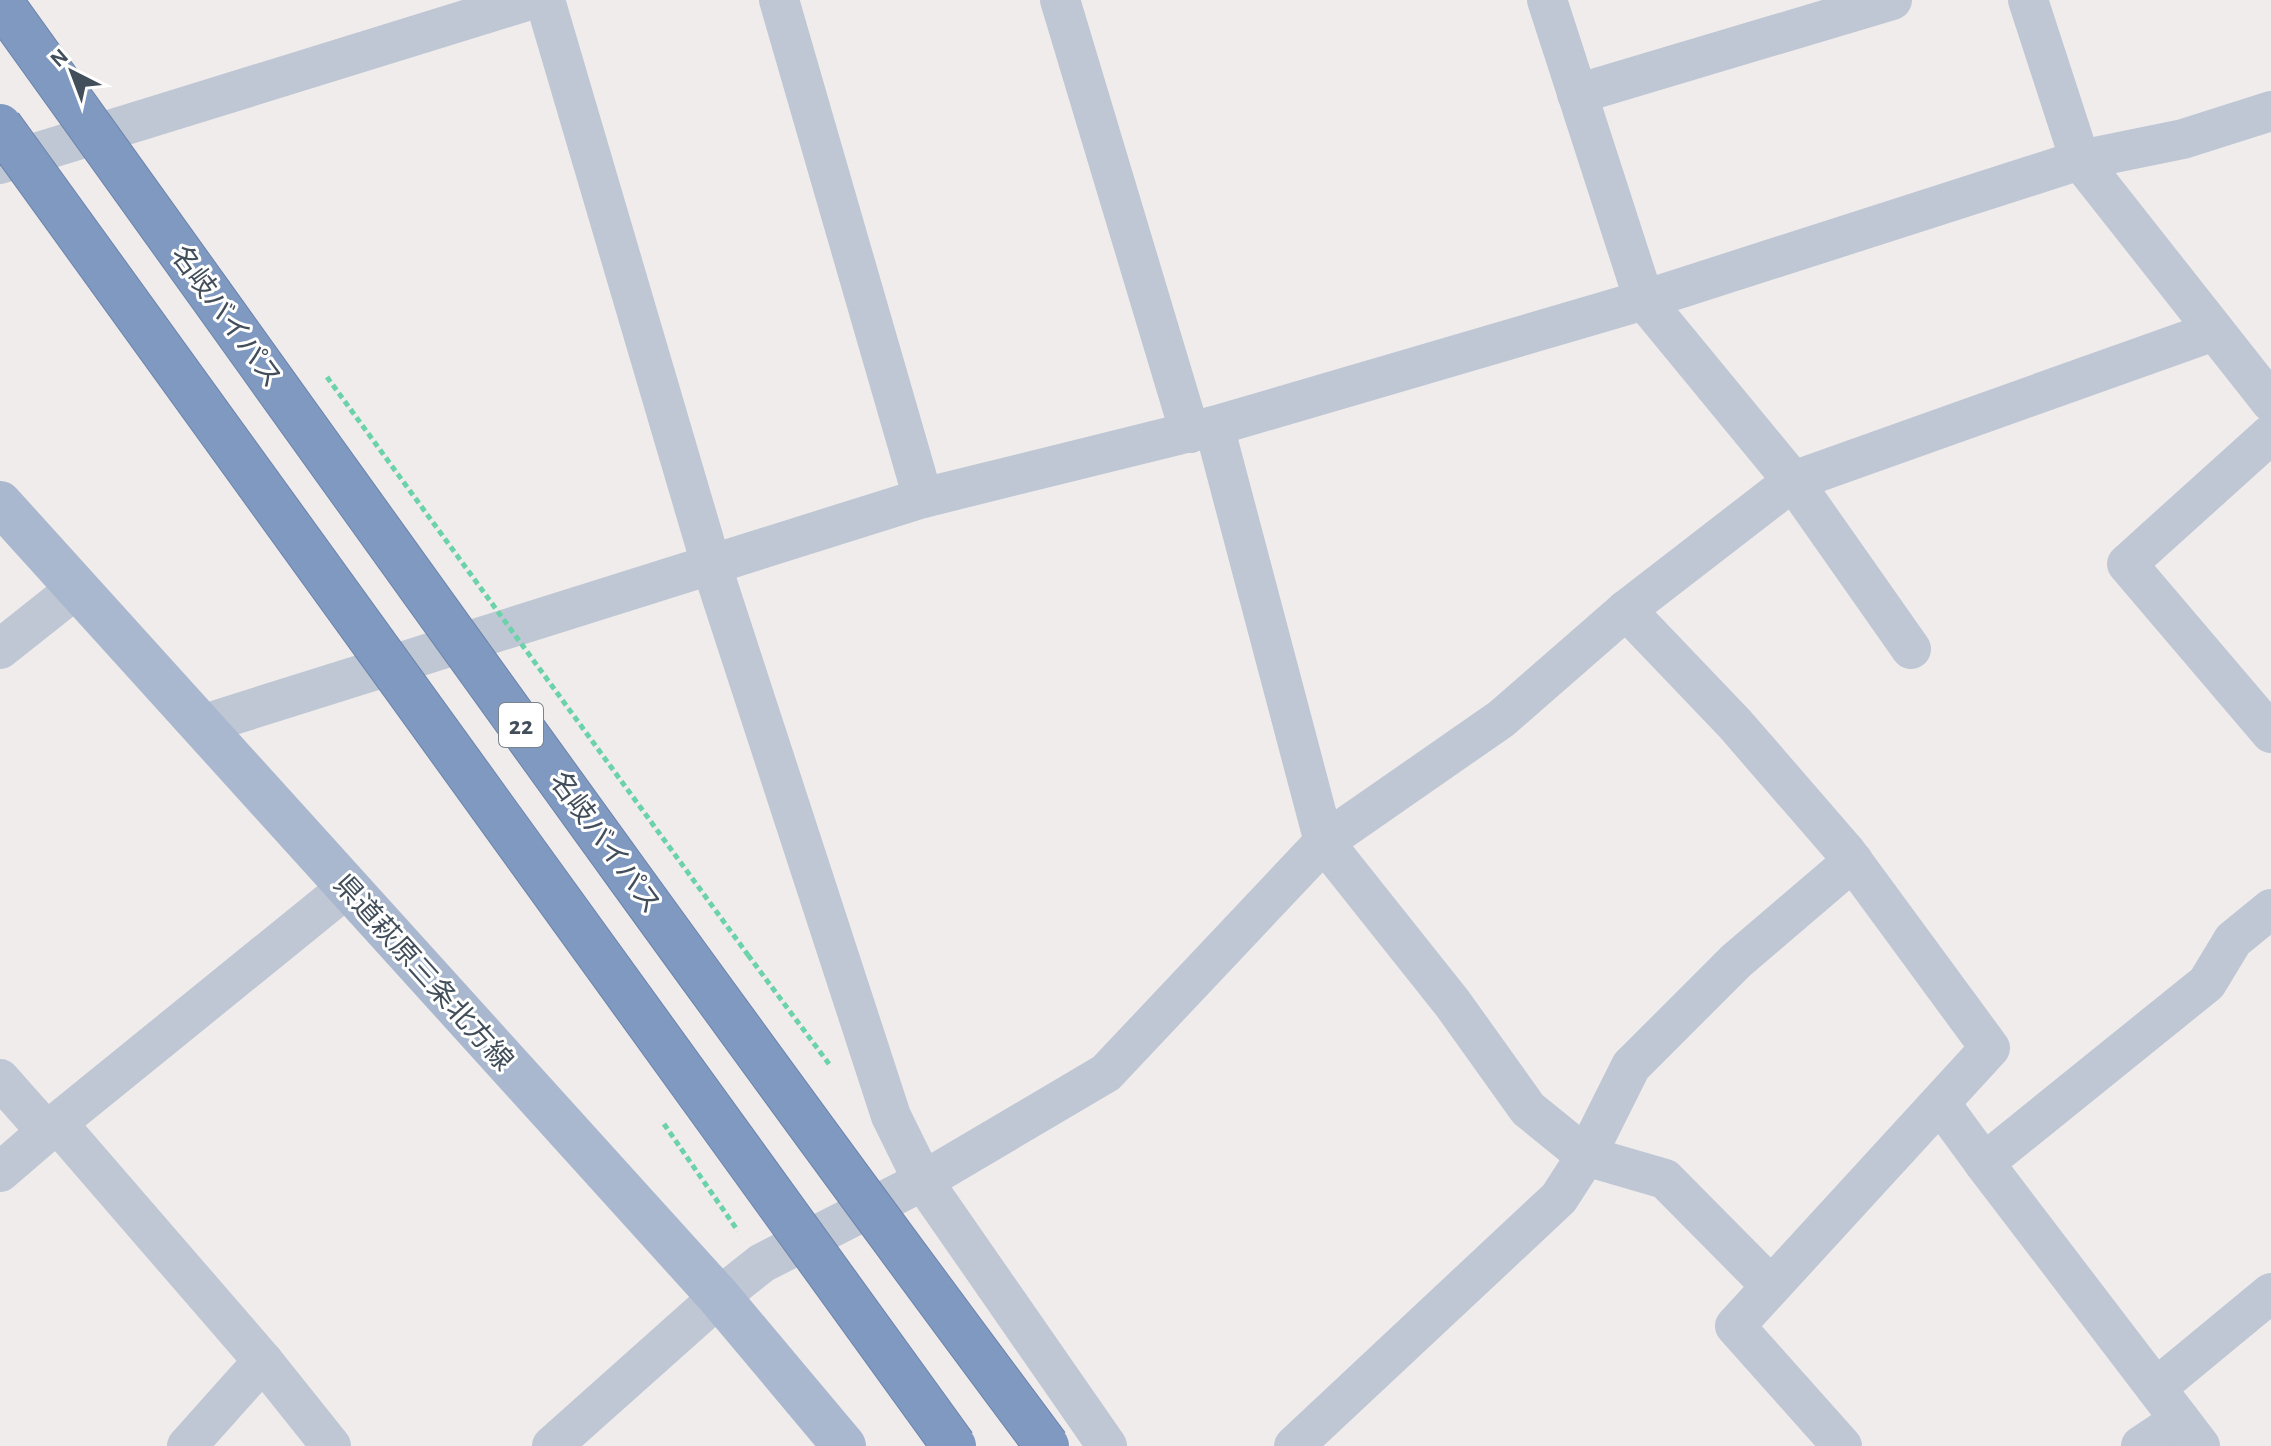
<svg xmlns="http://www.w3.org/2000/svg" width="2271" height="1446" font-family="'Alegreya Sans','Noto Sans JP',sans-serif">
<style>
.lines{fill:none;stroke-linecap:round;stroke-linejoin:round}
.path{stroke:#6bd2a9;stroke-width:5;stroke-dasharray:6 4;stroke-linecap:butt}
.minor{stroke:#bec7d3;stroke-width:40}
.major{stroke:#a9b8ce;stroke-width:44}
.highway-bridge-casing{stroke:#6b84ac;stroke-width:46;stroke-linecap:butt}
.path-bridge{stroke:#6bd2a9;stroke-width:5;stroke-dasharray:6 4;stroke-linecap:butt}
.highway-bridge{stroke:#8099c0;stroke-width:44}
.labels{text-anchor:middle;stroke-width:6;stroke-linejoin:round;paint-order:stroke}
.shield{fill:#fff;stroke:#7b838c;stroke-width:2}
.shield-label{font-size:26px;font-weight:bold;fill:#434e5b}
.street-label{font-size:28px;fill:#434e5b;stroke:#fff}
</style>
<rect width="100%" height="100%" fill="#f0ecec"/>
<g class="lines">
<g class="path">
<polyline points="748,955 829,1064"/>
<polyline points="664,1124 738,1231"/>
</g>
<g class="minor">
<polyline points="545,0 711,564 891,1116 923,1181 1107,1446"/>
<polyline points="779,0 923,498"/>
<polyline points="1060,0 1190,433"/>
<polyline points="1547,0 1644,300 1793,481 1911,649"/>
<polyline points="2028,0 2080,160 2271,402"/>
<polyline points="1577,94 1892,0"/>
<polyline points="0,164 530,0"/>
<polyline points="1214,426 1324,842 1453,1004 1528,1109 1586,1156 1665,1179 1771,1286"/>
<polyline points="2271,434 2127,564 2271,733"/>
<polyline points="1626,610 1735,724 1846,852 1990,1048 1735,1326 1842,1446"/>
<polyline points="0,649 77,588"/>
<polyline points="201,725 923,498 1214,426 1644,300 2080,160 2183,139 2271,111"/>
<polyline points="0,1079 47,1132"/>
<polyline points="1940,1103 1984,1163"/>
<polyline points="57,1123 263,1361 331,1446"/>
<polyline points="0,1172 57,1123 348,887"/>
<polyline points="2156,1388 2271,1293"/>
<polyline points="187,1446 263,1361"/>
<polyline points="552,1446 719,1297 762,1263 923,1181 1106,1073 1324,842 1501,719 1626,610 1793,481 2214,331"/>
<polyline points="1294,1446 1559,1198 1586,1156 1631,1066 1736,961 1853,861"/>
<polyline points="2141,1446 2180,1420"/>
<polyline points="2200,1446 1984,1163 2207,983 2233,940 2271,909"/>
</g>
<polyline class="major" points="0,503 719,1297 844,1446"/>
<g class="highway-bridge-casing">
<g id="highway-bridge">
<path d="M0,1C347,484 691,969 1047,1446"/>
<polyline points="0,126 954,1446"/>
</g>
</g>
<polyline class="path-bridge" points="327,377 748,955"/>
<use href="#highway-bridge" class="highway-bridge"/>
</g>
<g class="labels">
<rect class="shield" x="499" y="703" width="44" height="44" rx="6"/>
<g class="shield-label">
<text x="521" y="734">22</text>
</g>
<g class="street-label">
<text transform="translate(227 316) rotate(54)" y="10">名岐バイパス</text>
<text transform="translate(606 842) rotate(54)" y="10">名岐バイパス</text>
<text transform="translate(424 972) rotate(48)" y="10">県道萩原三条北方線</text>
</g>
</g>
<g transform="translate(72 72) rotate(318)" stroke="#ffffff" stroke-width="6" paint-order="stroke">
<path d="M0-6L14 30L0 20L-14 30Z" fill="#434e5b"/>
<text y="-12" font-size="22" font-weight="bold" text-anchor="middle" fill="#434e5b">N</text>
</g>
</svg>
